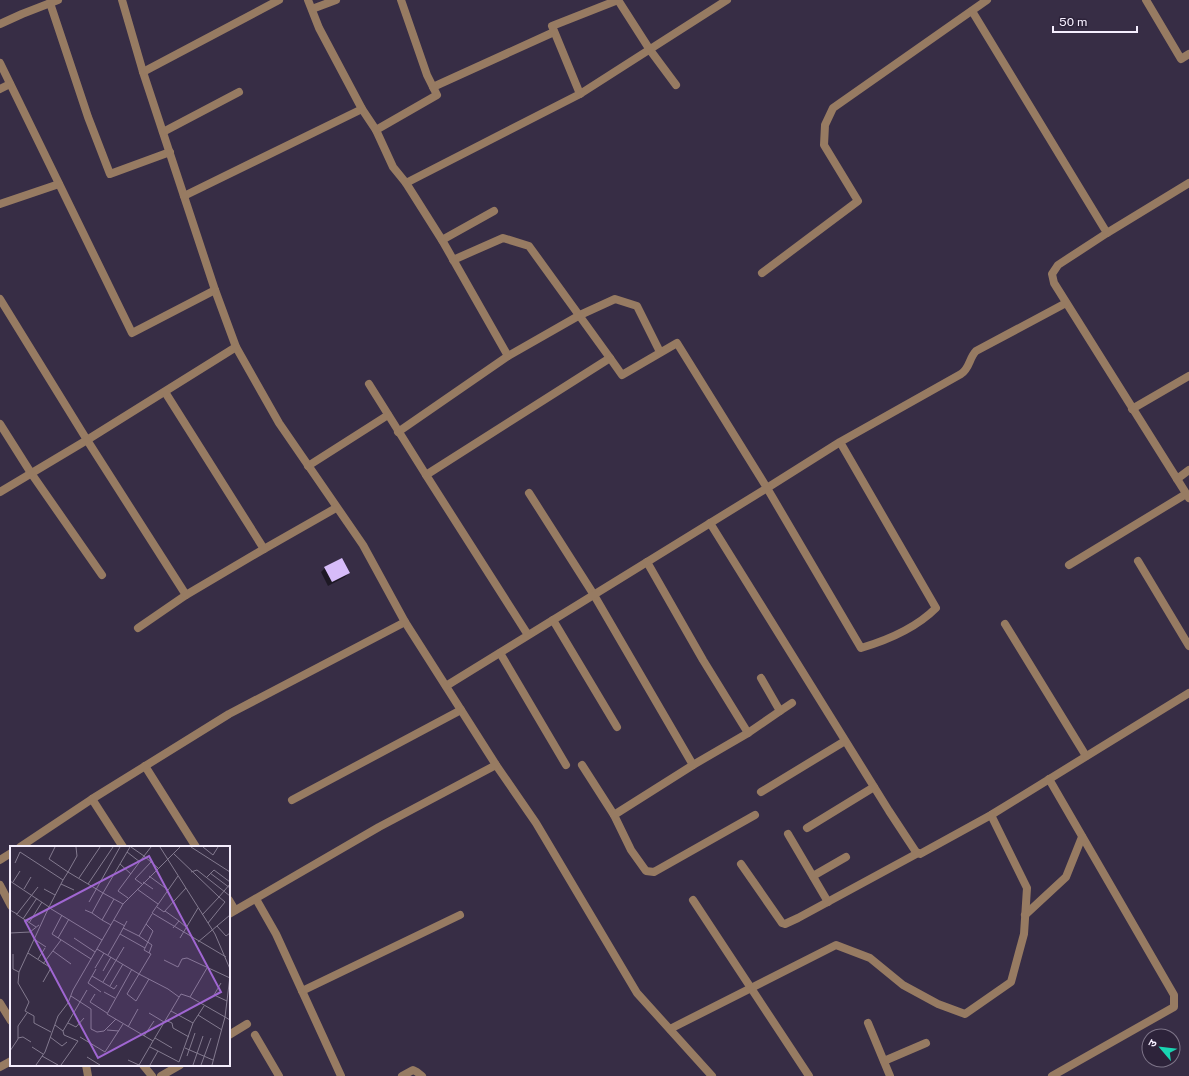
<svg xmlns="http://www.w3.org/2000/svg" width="1189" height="1076" font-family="'Public Sans','Noto Sans Devanagari',sans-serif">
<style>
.shadow{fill:#0007}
.building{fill:#d7bcfa}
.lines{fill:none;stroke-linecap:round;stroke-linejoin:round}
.street{stroke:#977b62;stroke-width:8}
.inset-road{fill:none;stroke:#837a8f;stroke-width:1}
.view{fill:#a066d2;fill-opacity:0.15;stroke:#a066d2;stroke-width:2}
.inset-edge{fill:none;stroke:#f5eefe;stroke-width:2}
</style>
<rect width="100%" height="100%" fill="#372d45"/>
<polygon class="shadow" points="325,568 349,573 345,577 328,586 321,572"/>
<polygon class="building" points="342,558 350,573 332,582 324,567"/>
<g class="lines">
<g class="street">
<polyline points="122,0 143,72 215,290 236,347 279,423 363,545 405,622 496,765 536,823 637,993 712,1076"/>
<polyline points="308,0 319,28 362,109 376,130 393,167 406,183 580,94 727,0"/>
<polyline points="618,0 650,50 676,85"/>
<polyline points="1146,0 1181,59 1189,54"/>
<polyline points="50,3 88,117 110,174 170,152"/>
<polyline points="312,9 336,0"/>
<polyline points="972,11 1107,233 1058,265 1052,274 1054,283 1189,498"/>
<polyline points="0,24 22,14 58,0"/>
<polyline points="0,63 132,333 215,290"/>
<polyline points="143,72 279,0"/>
<polyline points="433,87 554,32"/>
<polyline points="0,89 10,84"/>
<polyline points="580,94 552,26 618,0"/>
<polyline points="376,130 437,95 427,75 401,0"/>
<polyline points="163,132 239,92"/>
<polyline points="184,196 362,109"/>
<polyline points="0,204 59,184"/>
<polyline points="1107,233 1189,183"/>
<polyline points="442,240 494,211"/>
<polyline points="453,260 503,238 529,246 610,358"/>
<polyline points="762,273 858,201 824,145 825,125 833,108 987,0"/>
<polyline points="0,299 87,440 236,347"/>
<polyline points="508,356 580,315 615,299 637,306 660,352"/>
<polyline points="369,384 426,475"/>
<polyline points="165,392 264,549 336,508"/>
<polyline points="1132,409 1189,376"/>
<polyline points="0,424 31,473 102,575"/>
<polyline points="398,432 508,356 442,240 406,183"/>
<path d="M840,442L936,608C916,628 888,640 861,648L767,488L840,442L961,374C970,368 969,358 976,351L1066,303"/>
<polyline points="308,466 388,415"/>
<polyline points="1177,479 1189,470"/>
<polyline points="0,492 87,440 186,595 138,628"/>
<polyline points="529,493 594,595 693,765"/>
<polyline points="710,523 889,811 916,852 920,854 991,815 1189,693"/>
<polyline points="1138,561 1189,646"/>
<polyline points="647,562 703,660 748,733"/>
<polyline points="1069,565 1186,494"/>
<polyline points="186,595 264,549"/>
<polyline points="553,620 617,727"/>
<polyline points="1005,624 1086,756"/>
<polyline points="500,653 566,765"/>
<polyline points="446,686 767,488 677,343 622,375 610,358 426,475 528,635"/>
<polyline points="780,711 792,703"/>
<polyline points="582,765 614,815 631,850 646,871 654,872 755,815"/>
<polyline points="145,766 196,847"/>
<polyline points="1049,779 1174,995 1174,1007 1052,1076"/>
<polyline points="761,792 845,741"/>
<polyline points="92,799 123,847"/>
<polyline points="292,800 461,710"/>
<polyline points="614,815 693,765 748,733 780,711 761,678"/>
<polyline points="807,828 874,787"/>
<polyline points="788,834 828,902"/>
<polyline points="20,847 92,799 229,714 405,622"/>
<polyline points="0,860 11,853"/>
<polyline points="741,864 782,923 785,924 798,918 918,853"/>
<polyline points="813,876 846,857"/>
<polyline points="0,885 11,906"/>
<polyline points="256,899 276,934 341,1076"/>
<polyline points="229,900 235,910"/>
<polyline points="693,900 809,1076"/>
<polyline points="229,914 379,827 496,765"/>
<polyline points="1025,915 1066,877 1082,837"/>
<polyline points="302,991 460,915"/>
<polyline points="0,1003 11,1021"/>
<polyline points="868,1023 890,1076"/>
<polyline points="670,1029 836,945 870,958 903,985 938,1004 965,1014 1011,982 1024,934 1027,888 991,815"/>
<polyline points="229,1035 247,1024"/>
<polyline points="255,1035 279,1076"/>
<polyline points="884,1061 926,1043"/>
<polyline points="86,1065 88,1076"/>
<polyline points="143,1065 152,1076"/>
<polyline points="0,1067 11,1061"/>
<polyline points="161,1076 180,1065"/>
<polyline points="402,1076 413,1070 417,1072 422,1076"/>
</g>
</g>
<g transform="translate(10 846)">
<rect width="220" height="220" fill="#372d45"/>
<path class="inset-road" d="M45,1L39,13L58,26L67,10L66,1M141,1L134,10L148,22M150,1L205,88L220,123M181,1L220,26M193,1L203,9L208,1M117,6L130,16M163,7L209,51L220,38M5,17L10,6L53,34L58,26L78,38L103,1M110,18L121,28M181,26L187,24L220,50M200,27L220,42M139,30L158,44M168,30L142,67L216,111M69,32L90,1M196,32L204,24L220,36M0,35L39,61L9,126L8,137L19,156L15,165L24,170V177L41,186M3,36L10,25M133,36L143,43M51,38L64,44M132,38L125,33L141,16M14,43L21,31M34,43L45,49M127,43L148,58M118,52L108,45L134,10L121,1M79,56L110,1M113,58L93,47L120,1M38,61L92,94M39,61L53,34M147,61L154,66L176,42M0,64L7,68L28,41M75,64L82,67L93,47L78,38M155,65L169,75M82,67L92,74M6,68L26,81M52,69L42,88L81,113M192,69L209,51L215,56L198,77M13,73L27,52M104,74L115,80M19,77L32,56M101,79L92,74L104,53M207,80L216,90L220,87M113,82L129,90L142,68M163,82L169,75L176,81M0,87L20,86L29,79M110,88L117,75M129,90L142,99L139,107M48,92L59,73M64,92L85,106M170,92L188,62M24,93L36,101M188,96L220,69M135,102L143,85L136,78M87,103L129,128L141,108L134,104L135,102L110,88L98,109M43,105L61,118M18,107L41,122L33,136M3,108V123L9,126M28,113L35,102M154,114L168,121L172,113L177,112L220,132M33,118L51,94M85,122L94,107M86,123L78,137L91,146M122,123L97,168L143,195L171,148L180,151L197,122M93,125L101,111M82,130L104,143L107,139M220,130L215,171L220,174M139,133L126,155L117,148L129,128L158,143L169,151M93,136L114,101M211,137L204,149L217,155M100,140L113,118M94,146L105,152M85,148L80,156L97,167M61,150L81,163V183L87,186L94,185L106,173M180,151L215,171L202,219M161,165L183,177M139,167L154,176M188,169L212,184M155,174L162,177L163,182L179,191M58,177L66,181L74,172M45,179L53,185L77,144M118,181L128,163M97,184L109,185M134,190L144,175M40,191L52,200L57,196M70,191L95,206L113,178M8,192L13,191L21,196M145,192L162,202M22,201L33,208M140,201L148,205L140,219M175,202L203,214M0,205L8,193V180L17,167M148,205L169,216L183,177L194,160M32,210L48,219M177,210L185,187M77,211L90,219M118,214L129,219M26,219L35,206L48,170L58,157L63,144L113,58L170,1M51,219L68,195L54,189L53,185M129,219L143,195M183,219L193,190M191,219L201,192"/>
<path class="view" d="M139,10L211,146L88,212L15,75Z"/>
<rect width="220" height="220" class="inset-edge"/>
</g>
<g transform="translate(1161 1048) rotate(298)"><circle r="19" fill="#2d233a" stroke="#7d7488"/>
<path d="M0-3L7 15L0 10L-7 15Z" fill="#19d5b2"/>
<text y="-6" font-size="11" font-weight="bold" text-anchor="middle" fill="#f5eefe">उ</text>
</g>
<path d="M1053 26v6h84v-6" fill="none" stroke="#f5eefe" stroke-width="2"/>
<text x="1059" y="26" font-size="12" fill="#f5eefe" stroke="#2d233a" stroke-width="3" paint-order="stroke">50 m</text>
</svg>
